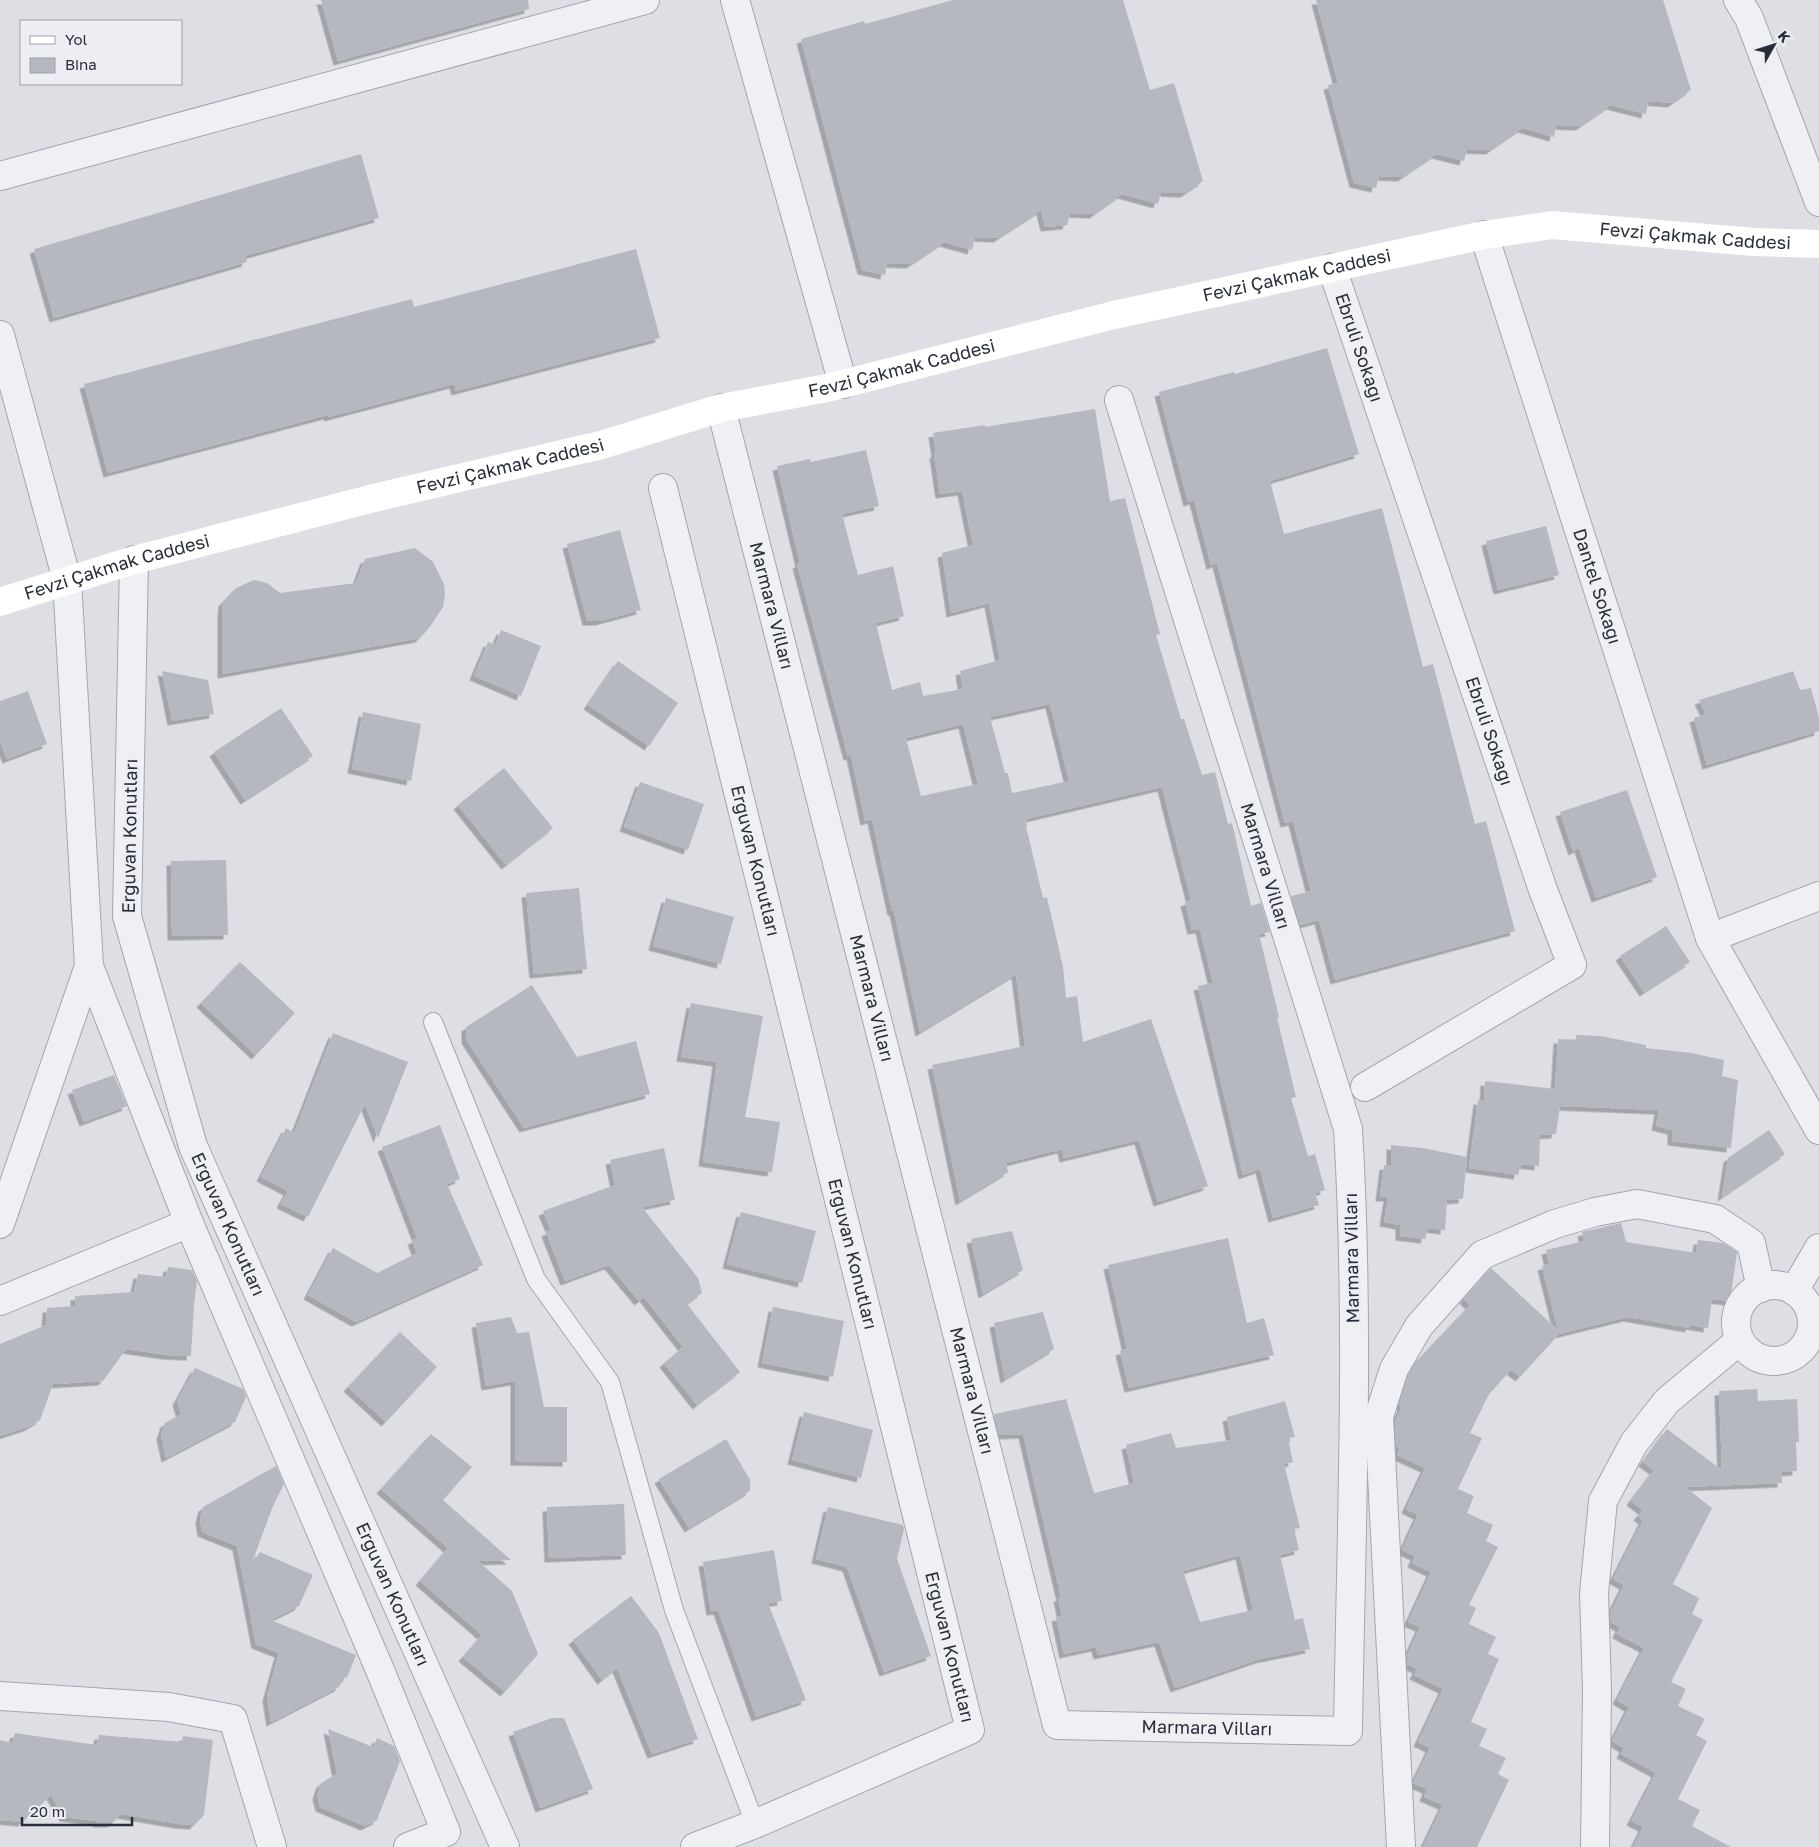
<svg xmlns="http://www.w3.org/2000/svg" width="1819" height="1847" font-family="'Golos Text',sans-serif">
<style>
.building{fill:#b5b8c1;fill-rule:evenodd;filter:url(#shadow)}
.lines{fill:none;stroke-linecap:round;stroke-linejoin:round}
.lane-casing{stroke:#a3a6ae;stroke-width:20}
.street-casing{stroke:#a3a6ae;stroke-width:30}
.lane{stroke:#eff0f4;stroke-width:18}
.street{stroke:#eff0f4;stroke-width:28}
.secondary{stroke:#fff;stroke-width:28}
.labels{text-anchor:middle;stroke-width:5;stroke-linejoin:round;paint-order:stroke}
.street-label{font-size:18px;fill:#282d3a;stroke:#eceef3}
</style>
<defs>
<filter id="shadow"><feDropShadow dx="-4.5" dy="4.5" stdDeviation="0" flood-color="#0004"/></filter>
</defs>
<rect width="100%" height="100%" fill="#dddfe5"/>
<g class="building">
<polygon points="321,0 528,0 529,9 338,61"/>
<polygon points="953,0 1123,0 1150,90 1174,83 1203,181 1185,193 1161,192 1158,204 1122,194 1094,214 1070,213 1067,225 1045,227 1041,210 998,238 975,237 972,250 944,242 911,264 887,263 885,275 862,270 801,39 864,21 865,24"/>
<polygon points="1316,0 1663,0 1691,90 1672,103 1648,101 1646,114 1611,105 1580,126 1556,125 1554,137 1522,128 1490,150 1467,149 1464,161 1436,154 1402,177 1379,176 1376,188 1354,183 1328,85 1338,83"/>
<polygon points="361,154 379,218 245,256 247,262 54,318 34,249"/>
<polygon points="636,249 660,338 456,391 454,384 329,417 328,415 108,473 84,384 412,299 414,307"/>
<polygon points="1327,348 1359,454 1270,481 1284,534 1382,508 1423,667 1433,664 1475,824 1486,821 1515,931 1335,980 1319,920 1300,925 1291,896 1311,891 1293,821 1285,823 1217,563 1211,565 1194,500 1188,502 1159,392 1234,372 1235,374"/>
<path d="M1095,409L1110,501L1125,498L1160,634L1156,635L1181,719H1184L1202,775L1215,772L1228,824L1232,823L1251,906L1261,903L1270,932L1259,934L1279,1017H1277L1296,1097L1291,1098L1308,1156L1315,1154L1325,1190L1315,1193L1319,1205L1273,1218L1260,1169L1243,1175L1198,986L1213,983L1200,929L1192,930L1185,902L1191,900L1162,787L1026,819L1027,825L1026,826L1043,898L1047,897L1063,967L1066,998L1077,996L1083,1042L1151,1019L1208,1186L1158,1202L1139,1140L1064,1158L1062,1149L1006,1163L1008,1172L960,1201L932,1065L1025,1046L1016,974L920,1032L894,911H892L872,819L865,821L851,755L848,756L797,564L800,563L777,466L810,459L811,462L866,450L879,506L842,514L858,575L893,566L904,616L876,623L892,690L920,682L923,696L963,689L960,671L1000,660L989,603L951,613L942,553L973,545L962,491L940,494L934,454L936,453L933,433L985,425V427ZM1050,704L1069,781L1012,793L1008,773H1005L990,717ZM963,724L978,784L921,796L906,738Z"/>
<polygon points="1546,526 1559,575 1498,590 1486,541"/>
<polygon points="620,530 641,610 600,621 587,621 567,544"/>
<polygon points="415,548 433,562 444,584 445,595 443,607 429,628 420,638 222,674 222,612 223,602 236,588 254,580 267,583 280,593 356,583 365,559"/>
<polygon points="501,630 541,646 521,696 474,676 488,642 495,645"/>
<polygon points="618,661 678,703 649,746 588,705"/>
<polygon points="162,671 208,680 214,714 172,721"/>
<polygon points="1793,671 1800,690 1811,688 1819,718 1819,731 1707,765 1694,718 1706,714 1699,700"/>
<polygon points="28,691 47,744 7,759 0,741 0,701"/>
<polygon points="281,708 313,756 245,800 214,752"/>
<polygon points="363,712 421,724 411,781 352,769"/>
<polygon points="504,768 553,828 506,865 458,805"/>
<polygon points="640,782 704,804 688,850 624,827"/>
<polygon points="1627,790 1657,877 1596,898 1579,848 1573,851 1560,812"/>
<polygon points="226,860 228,935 172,936 171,861"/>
<polygon points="579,888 587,969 534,974 526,893"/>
<polygon points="666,898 734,917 721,964 653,946"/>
<polygon points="1666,926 1690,962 1644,992 1620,956"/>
<polygon points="240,962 295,1013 256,1055 201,1003"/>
<polygon points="532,985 577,1057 636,1041 650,1094 524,1128 466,1039 466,1027"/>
<polygon points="691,1003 763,1016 745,1117 780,1122 772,1172 703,1162 717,1062 681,1057"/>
<polygon points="333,1033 408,1062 378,1138 365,1104 308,1217 281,1204 288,1191 261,1177 286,1128 294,1133"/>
<polygon points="1576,1035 1600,1036 1646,1045 1646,1048 1691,1053 1724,1060 1722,1076 1738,1080 1731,1148 1672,1141 1672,1130 1656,1126 1659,1110 1560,1106 1556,1134 1540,1135 1539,1166 1521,1164 1518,1175 1469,1168 1478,1100 1484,1101 1485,1081 1555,1089 1558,1039 1576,1040"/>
<polygon points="114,1075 127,1106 84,1122 72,1090"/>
<polygon points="440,1125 460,1179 447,1184 483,1265 356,1322 308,1295 333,1248 377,1273 417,1253 412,1240 417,1238 382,1147"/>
<polygon points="1769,1130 1785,1154 1722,1197 1728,1158"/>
<polygon points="1391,1145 1423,1148 1467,1157 1463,1199 1447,1200 1445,1230 1428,1228 1425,1239 1400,1236 1400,1225 1384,1222 1388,1197 1380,1197 1384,1165 1391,1166"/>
<polygon points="664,1148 675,1200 642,1207 698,1278 702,1293 687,1304 740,1372 697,1405 664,1363 683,1347 644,1297 639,1301 609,1265 565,1281 546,1232 551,1230 543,1211 615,1185 610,1160"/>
<polygon points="741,1212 816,1231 802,1283 727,1264"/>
<polygon points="1621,1223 1626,1242 1696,1253 1698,1240 1723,1243 1737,1252 1730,1301 1712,1299 1708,1328 1690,1325 1690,1328 1628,1317 1559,1334 1520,1377 1511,1370 1489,1394 1470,1433 1482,1438 1458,1489 1474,1496 1467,1513 1493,1525 1486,1541 1498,1547 1469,1605 1476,1608 1469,1624 1496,1637 1488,1654 1499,1659 1471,1722 1487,1729 1479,1746 1506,1758 1498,1774 1509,1780 1477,1847 1423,1847 1443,1805 1424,1797 1427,1789 1413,1783 1430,1748 1418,1742 1443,1689 1414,1675 1417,1669 1407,1664 1407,1656 1420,1627 1408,1622 1431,1572 1412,1563 1415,1556 1402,1550 1418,1515 1406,1509 1425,1468 1397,1455 1400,1448 1396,1446 1395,1423 1402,1406 1399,1405 1408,1375 1415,1363 1470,1305 1464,1299 1491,1268 1558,1330 1542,1266 1549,1264 1546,1250 1584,1241 1582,1232"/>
<polygon points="1012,1231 1023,1270 983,1294 971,1239"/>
<polygon points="1228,1238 1247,1323 1264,1318 1274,1355 1129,1388 1120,1351 1127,1349 1108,1265"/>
<polygon points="168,1267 192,1270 197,1281 194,1304 191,1356 167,1355 126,1349 103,1381 53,1384 40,1420 28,1427 0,1436 0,1344 46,1325 47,1308 75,1306 75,1296 134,1292 138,1274 166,1277"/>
<polygon points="773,1307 844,1321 833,1377 762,1363"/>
<polygon points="1043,1312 1054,1349 1005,1379 994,1323"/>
<polygon points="511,1317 517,1333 529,1332 544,1407 567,1407 567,1462 515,1461 515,1381 486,1386 476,1323"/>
<polygon points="400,1332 437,1367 386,1422 348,1387"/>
<polygon points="195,1368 243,1389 246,1397 235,1422 166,1458 161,1435 165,1423 181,1414 177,1401"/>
<polygon points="1757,1389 1758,1401 1797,1399 1799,1442 1796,1442 1797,1471 1782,1472 1782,1483 1685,1487 1712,1508 1673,1584 1699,1598 1692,1614 1703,1620 1671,1682 1686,1689 1678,1706 1705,1719 1696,1735 1707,1741 1678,1799 1700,1810 1692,1826 1731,1847 1633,1847 1643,1827 1631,1821 1656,1773 1621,1754 1624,1748 1612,1741 1629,1707 1617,1700 1644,1648 1617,1634 1620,1627 1611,1622 1610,1613 1624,1585 1613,1579 1643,1520 1638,1516 1643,1510 1631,1501 1654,1470 1643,1462 1667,1429 1722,1470 1719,1391"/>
<path d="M1066,1399L1094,1493L1134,1483L1126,1445L1171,1433L1176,1448L1231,1440L1227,1417L1285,1401L1295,1437L1288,1438L1293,1462L1284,1464L1300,1528L1294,1529L1299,1550L1280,1555L1295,1620L1303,1618L1310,1649L1260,1659L1175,1688L1159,1642L1098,1655L1096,1647L1064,1654L1056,1617L1062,1616L1058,1597H1061L1023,1434L999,1435L994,1414ZM1240,1555L1253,1610L1200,1622L1183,1571Z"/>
<polygon points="804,1412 873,1430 861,1478 792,1460"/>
<polygon points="431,1434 472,1467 443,1500 511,1560 478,1561 512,1591 538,1654 505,1692 463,1657 482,1635 420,1581 448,1548 381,1489"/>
<polygon points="726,1439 750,1480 750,1491 689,1528 659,1479"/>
<polygon points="276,1466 284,1484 273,1506 250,1568 260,1552 313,1575 299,1606 271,1620 356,1655 347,1678 345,1677 339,1687 271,1722 267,1697 279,1653 256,1644 237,1546 202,1532 200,1519 203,1507"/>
<polygon points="624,1504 626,1555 549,1558 547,1507"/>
<polygon points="828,1507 903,1525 904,1529 897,1559 931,1656 884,1672 847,1567 816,1559"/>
<polygon points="774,1550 782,1601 768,1603 806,1700 756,1717 718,1610 711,1611 703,1562"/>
<polygon points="631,1596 659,1633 698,1739 652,1754 617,1668 602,1680 573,1640"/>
<polygon points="552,1718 564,1718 593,1789 540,1808 513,1732"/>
<polygon points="328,1729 373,1747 377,1738 394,1746 400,1761 377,1820 365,1826 320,1807 317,1795 321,1783 337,1774"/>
<polygon points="15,1733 97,1745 99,1735 182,1742 183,1736 213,1740 204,1815 194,1825 179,1824 121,1814 112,1823 98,1823 97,1821 64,1817 51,1795 22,1822 0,1820 0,1740 12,1743"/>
</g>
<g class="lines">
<g class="lane-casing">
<polyline id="lane" points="433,1022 536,1279 610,1382 674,1610 755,1824"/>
</g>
<g class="street-casing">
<g id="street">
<polyline points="735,0 843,384"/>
<polyline points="1738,0 1749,18 1819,202"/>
<polyline points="0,176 645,0"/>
<path id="s1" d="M1484,235L1710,938"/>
<path id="s2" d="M1332,268L1543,890L1572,965L1365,1087"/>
<polyline points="0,335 67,580 89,966 0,1224"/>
<path id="s3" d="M721,408L1057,1725L1348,1731C1351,1531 1360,1329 1348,1129L1119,400"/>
<path id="s4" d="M663,488L970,1730L755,1824L695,1847"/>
<path id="s5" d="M134,560L127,916L193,1146L505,1847"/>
<polyline points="1819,896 1710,938 1819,1130"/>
<polyline points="89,966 189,1223 380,1670 446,1832 408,1847"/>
<circle cx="1774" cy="1323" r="38"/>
<polyline points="1794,1291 1819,1248"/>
<polyline points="0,1301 189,1223"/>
<polyline points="0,1696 169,1707 233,1719 272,1847"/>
<polyline points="1401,1847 1379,1416 1394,1369 1419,1326 1482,1255 1555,1224 1595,1212 1637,1204 1715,1219 1751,1243 1761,1288"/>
<polyline points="1595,1847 1597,1690 1594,1593 1603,1501 1634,1443 1667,1401 1739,1341"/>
</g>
</g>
<use href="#lane" class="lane"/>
<use href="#street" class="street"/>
<path class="secondary" id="s6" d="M0,602L134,560L374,498L601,445L721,408L827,388L1114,315L1484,235L1552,225L1754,242L1819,244"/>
</g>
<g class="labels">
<g class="street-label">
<text dy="6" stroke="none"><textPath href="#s6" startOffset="1742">Fevzi Çakmak Caddesi</textPath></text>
<text dy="6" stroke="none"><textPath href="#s6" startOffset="1338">Fevzi Çakmak Caddesi</textPath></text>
<text dy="6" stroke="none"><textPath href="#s2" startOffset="84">Ebruli Sokağı</textPath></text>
<text dy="6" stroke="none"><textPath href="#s6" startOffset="932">Fevzi Çakmak Caddesi</textPath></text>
<text dy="6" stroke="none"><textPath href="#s6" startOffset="528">Fevzi Çakmak Caddesi</textPath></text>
<text dy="6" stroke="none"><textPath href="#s6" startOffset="122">Fevzi Çakmak Caddesi</textPath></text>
<text dy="6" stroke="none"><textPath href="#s1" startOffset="369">Dantel Sokağı</textPath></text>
<text dy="6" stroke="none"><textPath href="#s3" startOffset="204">Marmara Vilları</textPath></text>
<text dy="6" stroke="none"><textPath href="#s2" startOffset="489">Ebruli Sokağı</textPath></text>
<text transform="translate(130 836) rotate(-89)" y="6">Erguvan Konutları</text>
<text dy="6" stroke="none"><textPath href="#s4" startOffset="384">Erguvan Konutları</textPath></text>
<text transform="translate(1265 866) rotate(73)" y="6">Marmara Vilları</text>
<text dy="6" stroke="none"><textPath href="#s3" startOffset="609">Marmara Vilları</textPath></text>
<text dy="6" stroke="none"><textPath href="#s5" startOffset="681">Erguvan Konutları</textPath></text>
<text dy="6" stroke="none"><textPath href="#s4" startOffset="789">Erguvan Konutları</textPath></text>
<text transform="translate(1352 1258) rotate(-91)" y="6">Marmara Vilları</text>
<text dy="6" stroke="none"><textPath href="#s3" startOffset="1014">Marmara Vilları</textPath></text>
<text dy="6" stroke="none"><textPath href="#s5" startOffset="1086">Erguvan Konutları</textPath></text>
<text dy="6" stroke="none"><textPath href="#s4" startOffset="1194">Erguvan Konutları</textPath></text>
<text dy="6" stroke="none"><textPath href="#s3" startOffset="1509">Marmara Vilları</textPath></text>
</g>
</g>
<rect x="20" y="20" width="162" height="65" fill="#eceef3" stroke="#9ea1a9"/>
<rect x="30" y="36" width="25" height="8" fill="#ffffff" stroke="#9ea1a9"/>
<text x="65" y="45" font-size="15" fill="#282d3a">Yol</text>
<rect x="30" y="58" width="25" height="15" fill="#b5b8c1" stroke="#9ea1a9"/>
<text x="65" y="70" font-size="15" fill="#282d3a">Bina</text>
<g transform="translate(1774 45) rotate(51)" stroke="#eceef3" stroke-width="4" paint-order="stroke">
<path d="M0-4L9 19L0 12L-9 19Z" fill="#282d3a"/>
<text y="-8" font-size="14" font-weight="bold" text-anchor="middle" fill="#282d3a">K</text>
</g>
<path d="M22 1817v8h110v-8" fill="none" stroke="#282d3a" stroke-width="2.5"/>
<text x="30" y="1817" font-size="15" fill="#282d3a" stroke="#eceef3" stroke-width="4" paint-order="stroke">20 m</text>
</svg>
